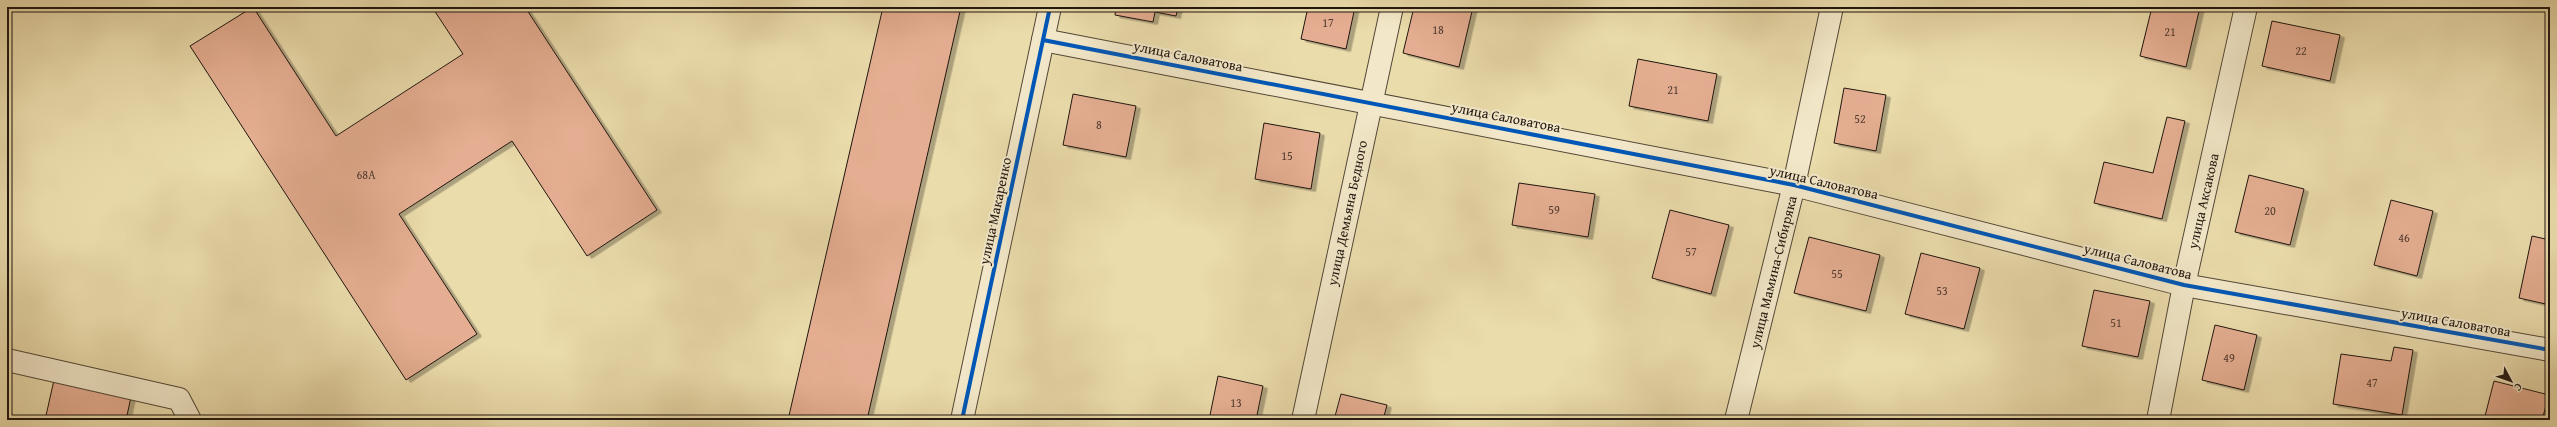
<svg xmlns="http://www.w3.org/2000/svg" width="2557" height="427" font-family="'Gentium Book Plus',serif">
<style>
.building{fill:#e5ae92;stroke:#1f150e;filter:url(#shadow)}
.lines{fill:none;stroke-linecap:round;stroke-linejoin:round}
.minor-casing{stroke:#524736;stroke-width:24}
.minor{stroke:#f2e8c9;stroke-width:22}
.cycleway-casing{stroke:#f2e8c9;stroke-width:6}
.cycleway{stroke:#0057b8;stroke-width:4}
.labels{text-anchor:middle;stroke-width:4;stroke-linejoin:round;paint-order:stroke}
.number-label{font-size:12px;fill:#503b2f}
.street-label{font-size:14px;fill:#1f150e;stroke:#f2e8c9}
</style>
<defs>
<filter id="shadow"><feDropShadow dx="4.5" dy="2.5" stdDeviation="0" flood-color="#0004"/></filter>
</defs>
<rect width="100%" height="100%" fill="#ebdcac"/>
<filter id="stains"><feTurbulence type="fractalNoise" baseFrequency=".005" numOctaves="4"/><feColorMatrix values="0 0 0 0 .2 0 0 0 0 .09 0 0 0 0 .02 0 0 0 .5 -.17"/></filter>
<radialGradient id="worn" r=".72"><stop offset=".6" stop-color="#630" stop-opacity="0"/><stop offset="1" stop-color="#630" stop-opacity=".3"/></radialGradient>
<g class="building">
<polygon points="253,7 336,136 463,54 432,7 525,7 657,210 587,256 512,141 399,214 477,334 406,380 190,46"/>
<polygon points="883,7 961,7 867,420 788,420"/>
<polygon points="1116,7 1178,7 1176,16 1155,12 1153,22 1115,15"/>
<polygon points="1308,7 1355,7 1346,49 1301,39"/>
<polygon points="1414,7 1473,7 1459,67 1403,53"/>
<polygon points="2152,7 2200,7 2186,67 2140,56"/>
<polygon points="2272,21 2340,35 2330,81 2262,66"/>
<polygon points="1638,59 1717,74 1708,121 1629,106"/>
<polygon points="1844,88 1886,95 1876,151 1834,143"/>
<polygon points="1073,94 1136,106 1126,157 1063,145"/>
<polygon points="2167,117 2185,121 2162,219 2094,203 2104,162 2153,173"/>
<polygon points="1264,123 1320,133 1311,189 1255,179"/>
<polygon points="2249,175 2304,189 2290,245 2235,232"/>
<polygon points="1519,183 1595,194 1588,237 1512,225"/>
<polygon points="2391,200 2433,211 2417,276 2374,265"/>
<polygon points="1670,210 1729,225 1711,294 1652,278"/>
<polygon points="2532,236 2550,240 2550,305 2519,298"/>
<polygon points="1809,237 1880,255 1866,311 1794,293"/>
<polygon points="1921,253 1980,268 1964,329 1905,314"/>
<polygon points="2094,290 2150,301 2138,357 2082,346"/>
<polygon points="2215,325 2257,335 2244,390 2202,380"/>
<polygon points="2394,347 2413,350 2402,415 2333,404 2341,354 2391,361"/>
<polygon points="1218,376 1263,386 1256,420 1209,420"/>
<polygon points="54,380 131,397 126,420 45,420"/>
<polygon points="2494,381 2549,395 2542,420 2484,420"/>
<polygon points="1341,394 1387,405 1383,420 1334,420"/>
</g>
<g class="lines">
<g class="minor-casing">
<g id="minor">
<polyline points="1043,40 1794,185 2184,285 2550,350"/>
<polyline points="7,360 179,399 190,420"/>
<polyline points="962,420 1050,7"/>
<polyline points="1303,420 1392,7"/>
<polyline points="1736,420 1794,185 1832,7"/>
<polyline points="2158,420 2184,285 2246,7"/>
</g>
</g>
<use href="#minor" class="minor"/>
<g class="cycleway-casing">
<g id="cycleway">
<polyline points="1043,40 1794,185 2184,285 2550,350"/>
<polyline points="962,420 1050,7"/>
</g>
</g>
<use href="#cycleway" class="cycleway"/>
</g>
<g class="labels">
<g class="number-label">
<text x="1328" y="27">17</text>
<text x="1438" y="34">18</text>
<text x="2170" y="36">21</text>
<text x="2301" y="55">22</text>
<text x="1673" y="94">21</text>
<text x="1860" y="123">52</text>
<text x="1099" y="129">8</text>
<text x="1287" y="160">15</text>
<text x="366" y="179">68А</text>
<text x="1554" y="214">59</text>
<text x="2270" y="215">20</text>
<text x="2404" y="242">46</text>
<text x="1691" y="256">57</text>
<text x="1837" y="278">55</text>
<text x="1942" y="295">53</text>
<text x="2116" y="327">51</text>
<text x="2229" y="362">49</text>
<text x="2372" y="387">47</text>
<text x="1236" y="407">13</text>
</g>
<g class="street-label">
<text transform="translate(1188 56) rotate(11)" y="5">улица Саловатова</text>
<text transform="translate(1506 117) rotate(11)" y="5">улица Саловатова</text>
<text transform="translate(1824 182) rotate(13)" y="5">улица Саловатова</text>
<text transform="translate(2203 201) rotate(-77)" y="5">улица Аксакова</text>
<text transform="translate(995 211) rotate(-78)" y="5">улица Макаренко</text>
<text transform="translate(1347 213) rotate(-78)" y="5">улица Демьяна Бедного</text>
<text transform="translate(2138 261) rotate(14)" y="5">улица Саловатова</text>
<text transform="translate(1773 272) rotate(-76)" y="5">улица Мамина-Сибиряка</text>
<text transform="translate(2456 322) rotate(10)" y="5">улица Саловатова</text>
</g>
</g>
<rect width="2557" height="427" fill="none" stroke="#ebdcac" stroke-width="24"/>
<rect x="8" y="8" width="2541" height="411" fill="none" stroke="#1f150e" stroke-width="2"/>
<rect x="12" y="12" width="2533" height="403" fill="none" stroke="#1f150e"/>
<g transform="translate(2511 381) rotate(131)" stroke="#f2e8c9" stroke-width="3" paint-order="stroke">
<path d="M0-3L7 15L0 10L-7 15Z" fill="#1f150e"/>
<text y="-6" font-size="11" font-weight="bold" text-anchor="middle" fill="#1f150e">С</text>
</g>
<rect width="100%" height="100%" filter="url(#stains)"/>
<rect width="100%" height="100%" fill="url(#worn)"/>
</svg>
